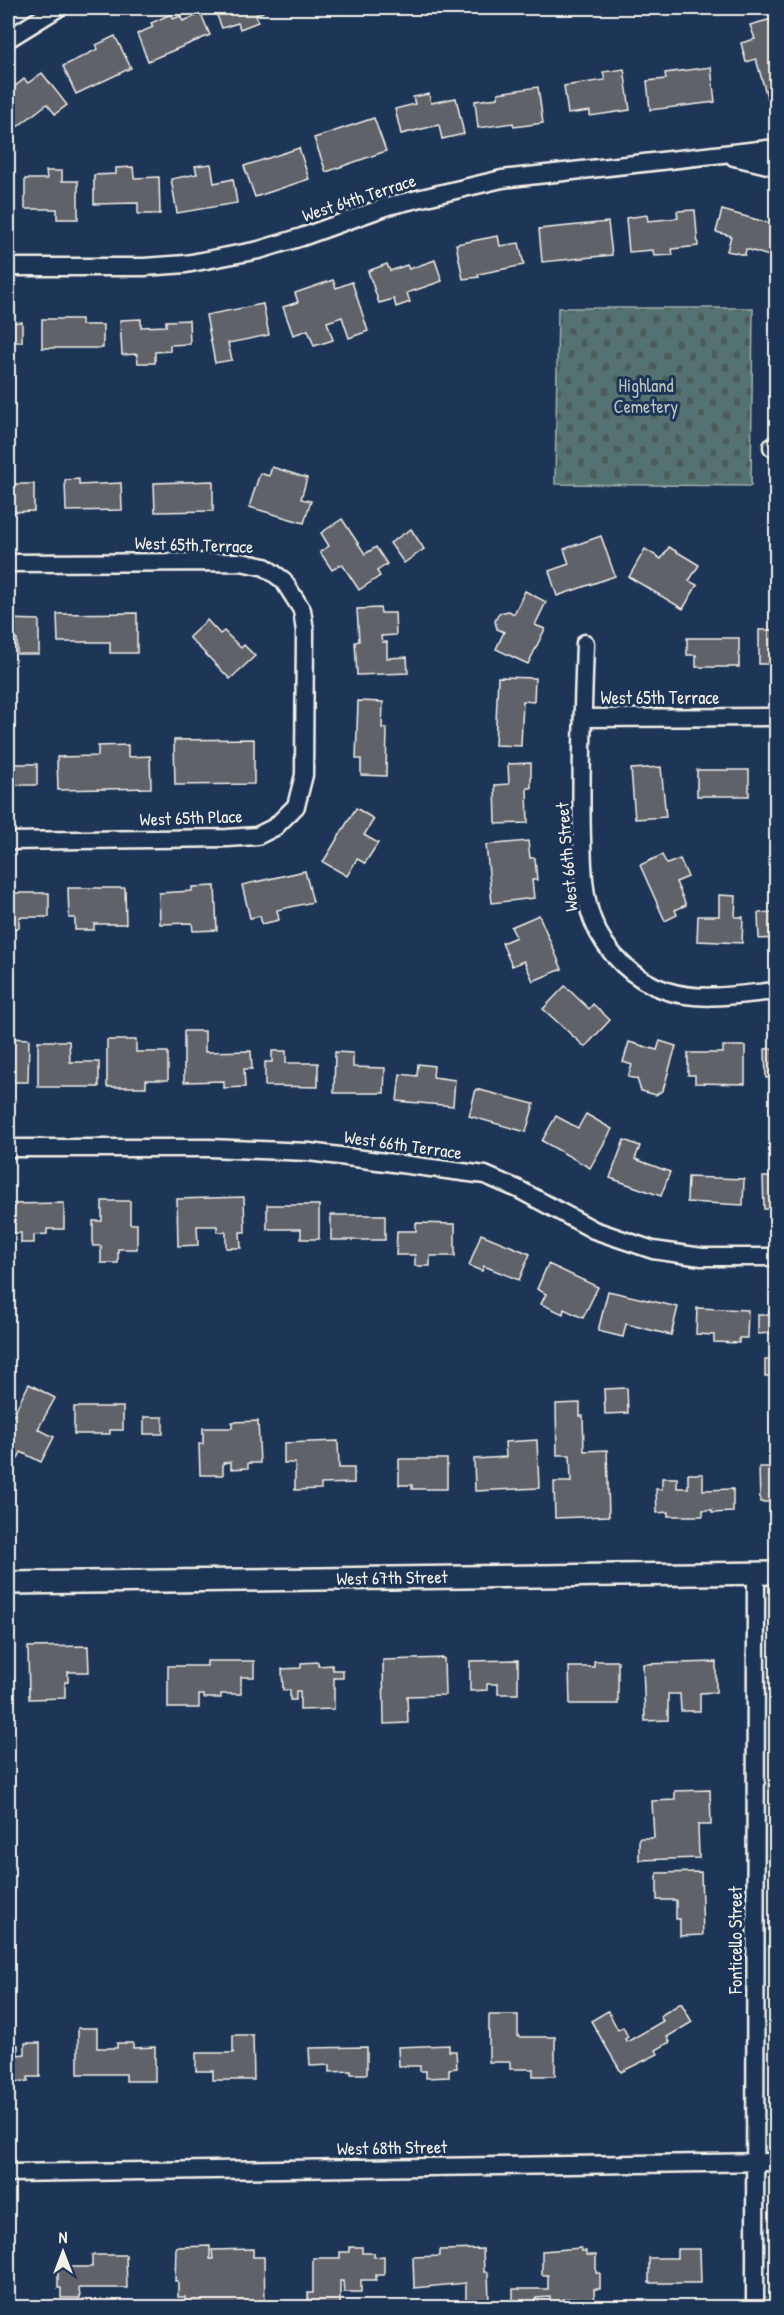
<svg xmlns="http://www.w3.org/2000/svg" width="784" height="2315" font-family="'Patrick Hand',sans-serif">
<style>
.cemetery{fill:url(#cemetery-stones);stroke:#a4b2ac;stroke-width:1.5}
.building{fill:#60626a;stroke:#f4f1e8;stroke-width:1.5}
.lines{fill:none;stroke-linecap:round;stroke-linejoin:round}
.minor-casing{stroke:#f4f1e8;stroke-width:21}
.tertiary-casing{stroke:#f4f1e8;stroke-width:26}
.minor{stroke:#1d3557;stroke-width:16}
.tertiary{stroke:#1d3557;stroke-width:21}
.labels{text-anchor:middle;stroke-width:6;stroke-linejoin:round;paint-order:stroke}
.street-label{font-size:18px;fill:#f4f1e8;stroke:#1d3557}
.park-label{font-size:18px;fill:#bcc5be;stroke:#1d3557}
</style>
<defs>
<pattern id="cemetery-stones" width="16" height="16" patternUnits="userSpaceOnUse" patternTransform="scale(1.5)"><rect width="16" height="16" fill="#537271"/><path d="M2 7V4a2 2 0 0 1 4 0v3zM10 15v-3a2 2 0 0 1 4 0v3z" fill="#4e5b59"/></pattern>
</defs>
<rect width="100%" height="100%" fill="#1d3557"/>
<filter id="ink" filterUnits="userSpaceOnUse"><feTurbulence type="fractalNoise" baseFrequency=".0167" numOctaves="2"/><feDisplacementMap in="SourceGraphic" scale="12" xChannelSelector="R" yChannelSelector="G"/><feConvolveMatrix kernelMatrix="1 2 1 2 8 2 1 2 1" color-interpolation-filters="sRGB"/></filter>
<g filter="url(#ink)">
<polygon class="cemetery" points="558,308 753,308 751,486 555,484"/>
<g class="building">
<polygon points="214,8 262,8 263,12 256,15 258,22 240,29 238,23 222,28"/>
<polygon points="338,8 358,8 340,13"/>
<polygon points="171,14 173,19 180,16 183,21 201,14 210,35 148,61 137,34 153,27 151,23"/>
<polygon points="775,18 776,95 767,97 756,59 746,62 741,43 755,39 750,25"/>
<polygon points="115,36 131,68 76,94 63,66 98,49 96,45"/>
<polygon points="711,67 715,102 650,110 647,81 666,79 665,73"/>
<polygon points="624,69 630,110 590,116 590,111 568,114 564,86 605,80 603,72"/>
<polygon points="42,73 67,105 55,114 47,104 8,134 8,92 24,79 28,83"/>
<polygon points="538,87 543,123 514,127 513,123 478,128 475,101 498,98 498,93"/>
<polygon points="429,94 431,103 456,98 464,134 442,139 439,125 401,134 395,109 415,104 413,97"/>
<polygon points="374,118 386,151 326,172 314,138"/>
<polygon points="299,148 309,179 255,197 244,166"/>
<polygon points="211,164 214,183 233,179 237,203 177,213 171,179 197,174 195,166"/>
<polygon points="133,167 134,178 159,177 160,214 138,214 138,203 94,204 94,175 116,174 116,168"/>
<polygon points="46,171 62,171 62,181 78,181 78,219 57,219 57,209 25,209 25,179 47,179"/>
<polygon points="695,210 698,246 672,249 673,255 654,256 653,250 629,252 626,218 647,215 648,221 678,218 677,211"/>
<polygon points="722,210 776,225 776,258 746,249 745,255 727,251 731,236 716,232"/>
<polygon points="608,222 612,255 542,262 539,229"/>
<polygon points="498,236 500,246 519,243 524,265 478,274 479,277 463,279 456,244"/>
<polygon points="435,260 442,281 407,293 410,302 396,307 394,299 379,303 368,271 387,264 390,271 407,265 409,269"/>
<polygon points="333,280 336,288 352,282 368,331 349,338 342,317 327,322 333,340 314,346 308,330 293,335 283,307 298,302 295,293"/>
<polygon points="263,304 269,335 228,343 232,360 215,363 206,315"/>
<polygon points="42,319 81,319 81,325 103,325 103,348 42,348"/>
<polygon points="141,319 141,327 166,326 166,321 189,320 190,344 170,345 170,351 155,352 155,363 138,363 137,354 122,355 120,320"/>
<polygon points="22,322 22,342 8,342 8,323"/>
<polygon points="272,467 307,478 301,499 311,501 304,523 249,507 260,473 269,476"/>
<polygon points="79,479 79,485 121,483 122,510 66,511 65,480"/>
<polygon points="213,481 213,511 155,512 154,483"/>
<polygon points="8,484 34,484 34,511 8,512"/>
<polygon points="342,519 365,554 376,547 387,564 377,571 380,576 359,590 342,564 332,570 320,552 329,546 321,533"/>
<polygon points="411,529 424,549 404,563 390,543"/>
<polygon points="601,536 615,576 557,596 549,571 569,564 564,549"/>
<polygon points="669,547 699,565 689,581 697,585 683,609 629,577 645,549 661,559"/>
<polygon points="525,591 546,602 535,625 545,629 528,664 496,649 504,632 497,629 495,621 499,613 509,611 514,614"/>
<polygon points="380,608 381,613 395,613 396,635 381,636 382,642 387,642 387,658 407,657 408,673 357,675 355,642 359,641 357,609"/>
<polygon points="137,613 137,653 110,653 110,642 58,642 57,614"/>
<polygon points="8,619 39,620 39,654 17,654 17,639 8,639"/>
<polygon points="207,620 220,634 224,631 241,648 244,645 255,656 230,679 189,637"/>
<polygon points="775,625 776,625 776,664 759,664 759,630 775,630"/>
<polygon points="687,638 739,638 739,667 696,667 696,655 687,655"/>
<polygon points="498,677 535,678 534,702 523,701 521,746 495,745"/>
<polygon points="358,701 383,702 382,728 387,728 386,776 361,775 361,759 356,759"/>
<polygon points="254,739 254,784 175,785 174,740"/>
<polygon points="128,745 128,757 150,756 151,788 58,790 57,757 98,756 98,746"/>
<polygon points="531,763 531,788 527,788 528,823 496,824 495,785 509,784 508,764"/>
<rect x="8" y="764" width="29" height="21"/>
<polygon points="661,767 666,817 635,819 631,769"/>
<rect x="697" y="770" width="52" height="26"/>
<polygon points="770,770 776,770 776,803 771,803"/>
<polygon points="356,808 374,819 364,835 378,843 365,863 357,859 347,876 323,862"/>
<polygon points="528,841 530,858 535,858 537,880 532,880 534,898 492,903 486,845"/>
<polygon points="662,855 667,864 680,859 688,877 676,882 686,905 675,910 677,915 665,921 640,865"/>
<polygon points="305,871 313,902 277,910 279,920 262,924 260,916 250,918 242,885"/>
<polygon points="215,886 217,930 193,931 192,923 160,924 159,893 192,891 192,887"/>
<polygon points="68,888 125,888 126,924 94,924 94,930 75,930 75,918 69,918"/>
<polygon points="8,893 49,893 49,917 19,917 19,928 8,929"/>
<polygon points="719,895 736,896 735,917 743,917 742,943 697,941 698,916 719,916"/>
<polygon points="776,912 776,938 759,939 758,913"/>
<polygon points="539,915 562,969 533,981 524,961 512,966 502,943 516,937 511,927"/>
<polygon points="565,986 589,1009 593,1004 610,1020 585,1047 543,1009"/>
<polygon points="184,1031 205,1031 205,1052 251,1051 252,1069 244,1069 245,1087 224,1088 224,1081 184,1082"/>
<polygon points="8,1038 29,1039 28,1082 8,1082"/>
<polygon points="107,1040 136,1040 136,1052 168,1052 168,1080 146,1080 146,1087 107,1087"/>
<polygon points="38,1041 69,1041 70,1062 99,1062 99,1087 38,1087"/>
<polygon points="660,1041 676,1046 663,1090 656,1095 641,1091 637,1079 628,1077 632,1065 623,1062 629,1042 657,1050"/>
<polygon points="723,1046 745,1046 745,1084 695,1083 695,1075 688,1075 688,1053 723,1053"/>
<polygon points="776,1048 776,1077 766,1078 765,1049"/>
<polygon points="272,1051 286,1051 286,1063 318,1063 318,1087 265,1086 265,1062 272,1062"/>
<polygon points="335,1052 353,1053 353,1067 385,1068 384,1093 334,1093"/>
<polygon points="418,1064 434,1066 433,1077 455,1080 453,1106 397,1101 400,1074 417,1076"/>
<polygon points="476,1089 534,1104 526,1132 469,1116"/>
<polygon points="586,1114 612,1129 590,1168 542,1141 556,1116 578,1128"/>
<polygon points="624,1140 640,1146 635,1159 670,1172 661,1196 610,1178"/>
<polygon points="688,1177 744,1179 743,1205 687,1202"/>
<polygon points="763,1177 776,1177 776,1209 764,1209"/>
<polygon points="244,1197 245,1232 240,1232 241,1248 226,1248 226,1232 217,1232 217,1226 197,1226 198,1245 178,1246 177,1199"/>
<polygon points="102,1201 130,1201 130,1224 137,1224 137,1249 118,1249 118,1263 101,1263 101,1246 93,1246 93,1221 102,1221"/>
<polygon points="64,1203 64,1229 47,1229 47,1234 34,1235 34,1243 21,1243 21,1233 8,1233 8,1204"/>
<polygon points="267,1205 319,1205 319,1239 301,1239 301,1229 267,1229"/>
<rect x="331" y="1215" width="54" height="25"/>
<polygon points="416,1223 455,1224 455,1256 430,1256 430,1266 415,1266 415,1255 396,1255 397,1231 416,1231"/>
<polygon points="481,1234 530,1254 519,1280 484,1266 482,1271 469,1266"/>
<polygon points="548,1264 598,1287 583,1318 564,1309 563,1314 541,1304 546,1294 537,1289"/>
<polygon points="608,1291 678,1307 671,1335 626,1324 623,1337 598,1331"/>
<polygon points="697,1308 748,1310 747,1338 739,1338 739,1343 714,1342 714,1335 696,1334"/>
<polygon points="776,1309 776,1376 765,1376 765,1360 772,1360 771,1333 758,1334 758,1315 769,1315 769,1310"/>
<polygon points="29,1384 55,1398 38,1429 54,1437 41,1462 21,1452 14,1467 8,1464 8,1415 12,1417"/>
<polygon points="627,1388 628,1413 605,1414 604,1389"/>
<polygon points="580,1403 580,1416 583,1416 584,1451 607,1450 609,1516 555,1518 554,1482 571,1482 570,1455 557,1455 556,1404"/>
<polygon points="74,1407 123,1407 123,1430 110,1430 110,1434 74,1434"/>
<rect x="144" y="1417" width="19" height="17"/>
<polygon points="258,1421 260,1463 248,1463 248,1468 231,1469 231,1462 223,1463 223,1475 200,1475 199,1444 203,1444 203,1428 232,1428 232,1422"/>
<polygon points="537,1440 539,1488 475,1491 474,1459 506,1457 505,1442"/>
<polygon points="338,1441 339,1468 354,1468 354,1483 321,1484 321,1489 295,1490 295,1463 284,1463 284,1443"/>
<polygon points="770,1458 776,1458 776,1511 770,1511 770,1502 760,1502 759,1467 770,1467"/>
<polygon points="399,1459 447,1459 447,1489 412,1489 412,1485 399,1485"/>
<polygon points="688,1474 703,1474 703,1490 733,1489 733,1512 712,1513 712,1510 703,1510 703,1516 668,1516 668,1512 657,1513 656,1489 662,1489 662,1478 677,1478 677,1488 688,1488"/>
<polygon points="88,1646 89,1672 68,1672 68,1682 65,1682 65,1698 29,1699 28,1647"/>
<polygon points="444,1658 445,1695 407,1696 408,1723 384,1724 383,1660"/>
<polygon points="518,1660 518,1694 498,1694 498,1684 487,1684 487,1690 470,1691 470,1661"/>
<polygon points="207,1661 254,1661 254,1677 241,1677 241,1694 221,1694 221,1698 204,1698 204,1695 199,1695 199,1708 168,1708 168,1666 207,1666"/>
<polygon points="594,1661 618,1661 618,1704 570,1704 569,1667 594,1667"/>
<polygon points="318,1662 318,1666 332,1665 333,1670 343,1670 343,1678 334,1678 334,1709 300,1710 300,1691 296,1691 296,1700 290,1700 290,1690 283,1690 282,1669 301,1668 301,1663"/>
<polygon points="716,1662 716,1692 700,1693 700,1711 681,1711 680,1694 668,1694 668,1720 645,1721 643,1664"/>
<polygon points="710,1790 711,1825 698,1825 699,1858 639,1860 639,1838 654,1838 652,1801 675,1800 675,1791"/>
<polygon points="701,1872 703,1935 680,1936 680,1919 676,1919 676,1900 657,1900 657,1873"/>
<polygon points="681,2003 692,2022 667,2037 670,2042 656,2050 658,2054 621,2072 591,2021 608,2011 618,2030 623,2027 628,2037 625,2039 627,2042 663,2021 660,2016"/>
<polygon points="489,2015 518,2015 518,2037 555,2037 555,2076 533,2076 533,2069 510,2069 510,2062 489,2062"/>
<polygon points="78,2028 97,2028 97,2048 117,2048 117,2043 133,2043 133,2048 155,2047 155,2081 126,2081 126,2074 78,2074"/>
<polygon points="233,2035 253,2035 254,2080 213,2080 213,2071 196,2071 196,2053 233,2053"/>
<polygon points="25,2043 40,2043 40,2077 28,2077 28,2081 8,2082 8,2045 18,2045 18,2055 25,2054"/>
<polygon points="449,2045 449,2051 456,2051 457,2068 449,2069 449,2077 426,2078 426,2071 420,2071 420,2066 399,2066 398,2047"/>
<polygon points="367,2047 367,2074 351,2074 351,2071 330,2072 330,2065 310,2066 309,2048"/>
<polygon points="210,2246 210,2259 213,2259 212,2250 253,2249 253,2257 264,2257 265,2305 201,2307 201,2303 185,2303 185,2297 178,2297 178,2281 175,2281 176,2247"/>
<polygon points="350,2247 362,2247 362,2253 374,2253 374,2257 384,2256 384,2275 376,2275 376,2280 361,2280 361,2292 344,2292 343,2281 340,2281 340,2308 308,2308 308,2293 313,2293 313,2258 340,2258 340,2252 350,2252"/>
<polygon points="581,2248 581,2251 586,2251 586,2255 596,2255 596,2273 600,2273 600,2289 594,2289 595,2305 574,2305 574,2298 564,2299 564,2302 550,2302 550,2297 536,2298 536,2308 513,2308 513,2289 548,2289 548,2275 542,2275 542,2251"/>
<polygon points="483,2249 484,2272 488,2272 489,2301 466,2302 466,2283 414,2288 413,2257 440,2256 440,2250"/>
<polygon points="677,2249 700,2249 701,2283 649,2283 649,2258 677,2258"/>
<polygon points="92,2255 126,2255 127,2288 79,2288 80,2298 61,2298 61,2288 58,2288 58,2267 92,2267"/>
</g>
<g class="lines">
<g class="minor-casing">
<g id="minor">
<polyline points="8,39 58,8"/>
<polyline points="734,157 776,167"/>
<polyline points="8,267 144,267 186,264 259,250 302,237 388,206 502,179 776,148"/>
<polyline points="772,447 776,447"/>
<polyline points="8,563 241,562 265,567 283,580 302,610 305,631 304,775 296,806 275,827 257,836 227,838 8,841"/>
<path d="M585,643C583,709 580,774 582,840C583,866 583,896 593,921C606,954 634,980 667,991C701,1002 742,994 776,991"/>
<polyline points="583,718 776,717"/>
<polyline points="8,1148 209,1148 309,1152 485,1175 518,1189 594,1230 653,1250 702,1257 776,1257"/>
<polyline points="8,2173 776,2162"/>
<polyline points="755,2308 756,1573"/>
</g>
</g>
<g class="tertiary-casing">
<polyline id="tertiary" points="8,1583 776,1573"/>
</g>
<use href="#minor" class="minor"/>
<use href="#tertiary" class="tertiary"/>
</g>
</g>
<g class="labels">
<g class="street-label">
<text transform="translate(359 198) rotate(-18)" y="6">West 64th Terrace</text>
<text transform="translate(194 545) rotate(2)" y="6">West 65th Terrace</text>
<text x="660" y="704">West 65th Terrace</text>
<text transform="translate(191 818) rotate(-2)" y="6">West 65th Place</text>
<text transform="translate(567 857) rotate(-95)" y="6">West 66th Street</text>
<text transform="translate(403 1145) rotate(8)" y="6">West 66th Terrace</text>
<text transform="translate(392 1578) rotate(-1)" y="6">West 67th Street</text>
<text transform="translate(736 1940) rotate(-90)" y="6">Fonticello Street</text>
<text transform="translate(392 2148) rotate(-1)" y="6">West 68th Street</text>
</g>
<g class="park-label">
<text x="646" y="392">Highland<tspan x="646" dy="21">Cemetery</tspan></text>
</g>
</g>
<rect width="784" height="2315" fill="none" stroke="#1d3557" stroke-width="30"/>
<rect x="15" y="15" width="754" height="2285" fill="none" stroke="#f4f1e8" stroke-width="2" filter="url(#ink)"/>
<g transform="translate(63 2252)" stroke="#1d3557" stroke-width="4.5" paint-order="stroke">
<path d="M0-4.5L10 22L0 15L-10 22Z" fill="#f4f1e8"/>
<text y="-9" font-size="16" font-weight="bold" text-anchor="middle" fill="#f4f1e8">N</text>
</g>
</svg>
